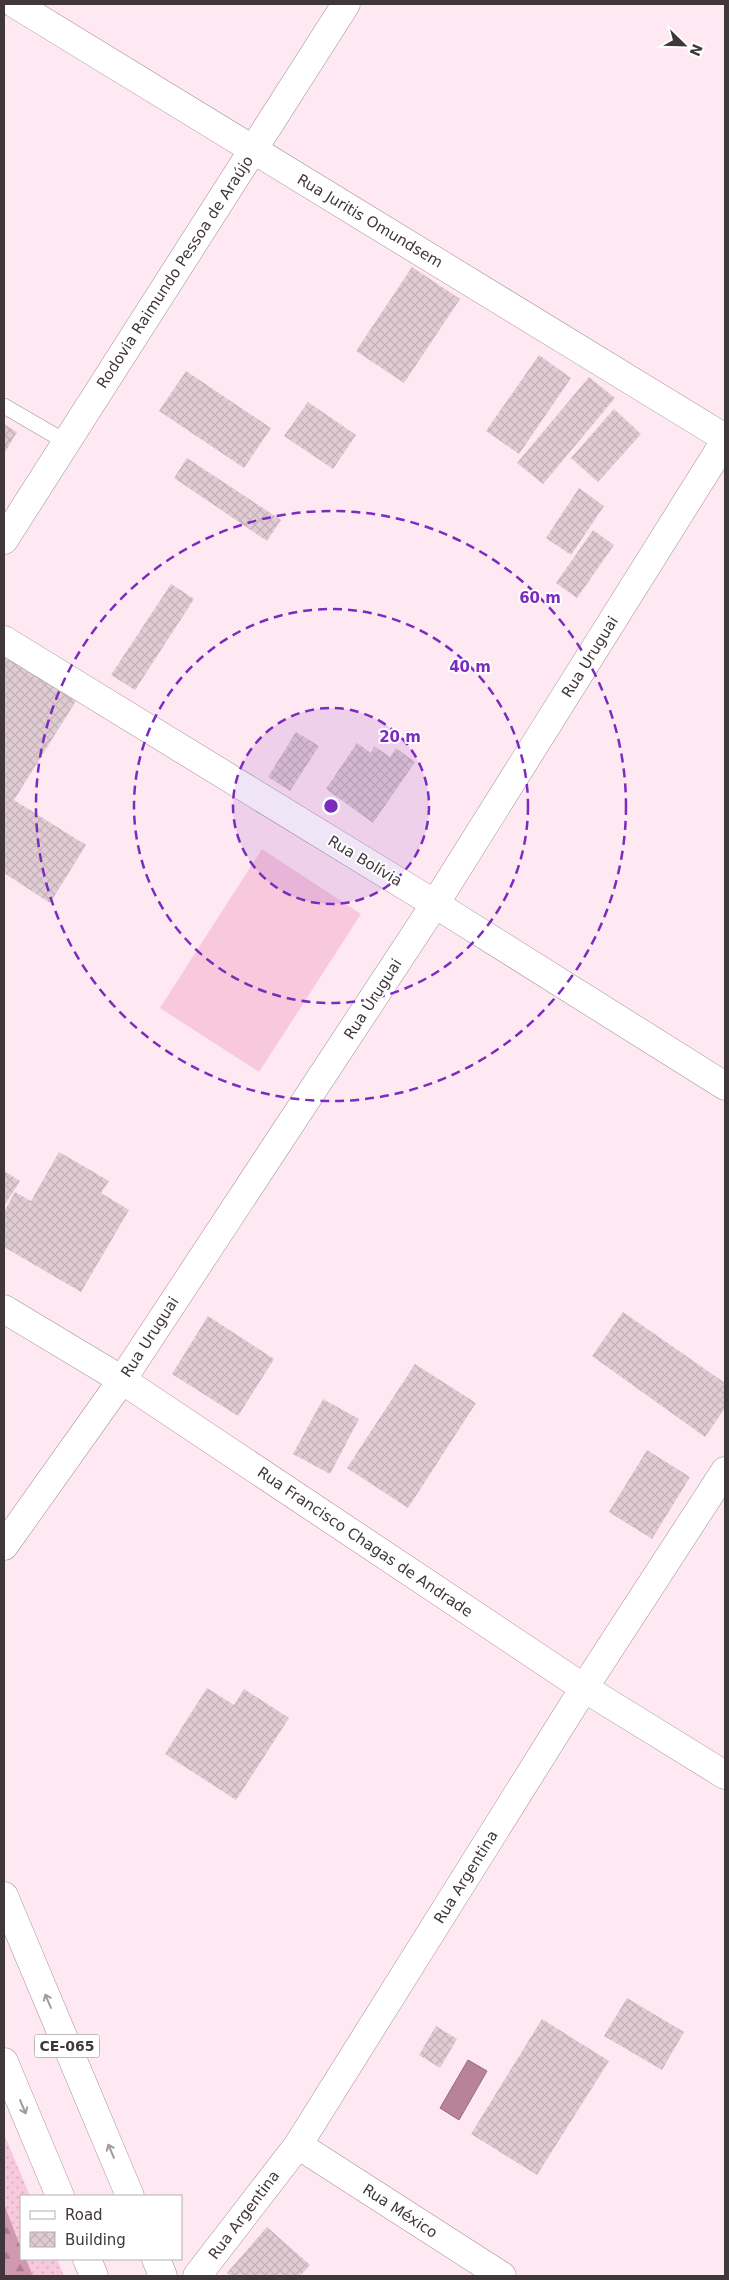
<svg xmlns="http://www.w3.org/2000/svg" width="729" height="2280" font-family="'DejaVu Sans',sans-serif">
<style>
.grass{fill:url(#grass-dots)}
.forest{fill:url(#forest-firs)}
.garden{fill:#f8c9dc}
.water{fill:#b88299;stroke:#946c7d}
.building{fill:url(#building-cross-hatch)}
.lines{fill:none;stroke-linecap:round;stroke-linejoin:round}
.service-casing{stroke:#a39097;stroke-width:16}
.minor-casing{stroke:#a39097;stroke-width:29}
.secondary-casing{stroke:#a39097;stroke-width:29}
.primary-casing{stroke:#a39097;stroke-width:29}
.service{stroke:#fff;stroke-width:15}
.minor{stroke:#fff;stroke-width:28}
.secondary{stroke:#fff;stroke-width:28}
.primary{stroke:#fff;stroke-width:28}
.oneway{stroke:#a09b9d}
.ring{fill:none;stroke:#7b2cbf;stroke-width:2.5;stroke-dasharray:9 6}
.labels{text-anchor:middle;stroke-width:4;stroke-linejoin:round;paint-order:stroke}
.shield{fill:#fff;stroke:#797376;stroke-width:1}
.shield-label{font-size:14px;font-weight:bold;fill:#40373b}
.street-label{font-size:15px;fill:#40373b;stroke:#fff}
.centre{fill:#7b2cbf;stroke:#fff;stroke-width:2.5}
.ring-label{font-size:15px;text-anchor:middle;font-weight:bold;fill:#7b2cbf;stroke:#fff;stroke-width:4;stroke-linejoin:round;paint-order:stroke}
</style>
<defs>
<pattern id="grass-dots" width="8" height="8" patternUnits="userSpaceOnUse" patternTransform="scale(1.25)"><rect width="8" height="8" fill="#f8c9dc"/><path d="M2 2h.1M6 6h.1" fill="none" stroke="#d6adbe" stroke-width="1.8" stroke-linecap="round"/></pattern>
<pattern id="forest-firs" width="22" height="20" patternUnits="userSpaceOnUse" patternTransform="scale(1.25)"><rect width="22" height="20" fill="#d199b0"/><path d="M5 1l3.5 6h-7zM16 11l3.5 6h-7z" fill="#ab7e90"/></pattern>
<pattern id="building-cross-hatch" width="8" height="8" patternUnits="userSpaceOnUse" patternTransform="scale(1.25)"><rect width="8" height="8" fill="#e1ccd4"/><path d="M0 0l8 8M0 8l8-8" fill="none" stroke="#c2b0b7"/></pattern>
</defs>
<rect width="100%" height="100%" fill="#fee8f1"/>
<g class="grass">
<polygon points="4,2134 30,2196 21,2196 21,2248 4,2204"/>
<polygon points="26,2259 57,2259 64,2276 33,2276"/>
</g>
<polygon class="forest" points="4,2204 21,2248 21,2259 26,2259 33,2276 4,2276"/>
<polygon class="garden" points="262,849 361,914 259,1072 160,1008"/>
<polygon class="water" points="468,2060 487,2071 459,2120 440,2108"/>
<g class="building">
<polygon points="412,267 460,299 404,383 356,351"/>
<polygon points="539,355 571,378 519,454 486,431"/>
<polygon points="186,371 271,428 244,468 159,411"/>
<polygon points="589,377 615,398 543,484 517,463"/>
<polygon points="308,402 356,435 333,469 284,436"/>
<polygon points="614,409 641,434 598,482 571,458"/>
<polygon points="4,424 17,432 4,454"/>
<polygon points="187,458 281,520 267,541 174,478"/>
<polygon points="579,488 604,506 571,555 546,538"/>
<polygon points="593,530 614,545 577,598 556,583"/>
<polygon points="171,584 194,599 135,690 111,675"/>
<polygon points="4,654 76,701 14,800 86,845 50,903 4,873"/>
<polygon points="296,732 319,746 290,791 268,777"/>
<polygon points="357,743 371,753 374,746 390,757 396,748 415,762 373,823 326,789"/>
<polygon points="59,1152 109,1181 101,1193 129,1210 81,1292 4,1247 4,1212 15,1192 31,1201"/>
<polygon points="4,1171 20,1181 4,1206"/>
<polygon points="623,1312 725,1383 725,1408 705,1437 592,1356"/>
<polygon points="208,1316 274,1359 238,1416 172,1374"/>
<polygon points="415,1364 476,1403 408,1508 347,1468"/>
<polygon points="323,1399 359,1419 330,1474 293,1454"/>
<polygon points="647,1450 690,1477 652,1539 609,1512"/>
<polygon points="207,1688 234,1705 244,1689 289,1718 236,1800 165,1754"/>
<polygon points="627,1998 684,2032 662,2070 604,2036"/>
<polygon points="542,2019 609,2061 537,2175 471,2134"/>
<polygon points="436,2026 457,2039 440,2068 419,2055"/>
<polygon points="267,2227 310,2265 300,2276 230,2276 227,2273"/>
</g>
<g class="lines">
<g class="service-casing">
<polyline id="service" points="4,406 66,442"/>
</g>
<g class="minor-casing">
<g id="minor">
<polyline points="15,4 725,438"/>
<polyline points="4,640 435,904 725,1086"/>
<polyline points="4,1309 122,1380 584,1688 725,1775"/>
<polyline points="4,1546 122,1380 435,904 725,441"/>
<polyline points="298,2145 502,2276"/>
<polyline points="197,2276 298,2145 584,1688 725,1471"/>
</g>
</g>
<g class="secondary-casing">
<polyline id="secondary" points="4,540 346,4"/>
</g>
<g class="primary-casing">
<g id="primary">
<polyline points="4,1896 130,2196"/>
<polyline points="4,2062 60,2196"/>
<polyline points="87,2259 94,2276"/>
<polyline points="156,2259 163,2276"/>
</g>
</g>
<use href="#service" class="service"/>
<use href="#minor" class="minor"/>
<use href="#secondary" class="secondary"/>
<use href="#primary" class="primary"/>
</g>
<defs><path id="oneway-shaft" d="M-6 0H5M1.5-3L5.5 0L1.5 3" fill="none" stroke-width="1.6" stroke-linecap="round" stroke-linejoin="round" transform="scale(1.25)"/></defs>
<g class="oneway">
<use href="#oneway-shaft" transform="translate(48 2001) rotate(-113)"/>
<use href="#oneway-shaft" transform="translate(23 2107) rotate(67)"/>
<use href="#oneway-shaft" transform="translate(111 2151) rotate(-113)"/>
</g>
<circle cx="331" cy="806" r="98" fill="#7b2cbf" fill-opacity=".12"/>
<g class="ring">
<circle cx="331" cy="806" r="98"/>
<circle cx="331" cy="806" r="197"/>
<circle cx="331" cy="806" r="295"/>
</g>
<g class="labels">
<rect class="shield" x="34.5" y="2034.5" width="65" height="23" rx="4"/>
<g class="shield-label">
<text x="67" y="2051">CE-065</text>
</g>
<g class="street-label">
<text transform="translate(370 221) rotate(31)" y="5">Rua Juritis Omundsem</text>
<text transform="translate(175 272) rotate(-57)" y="5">Rodovia Raimundo Pessoa de Araújo</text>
<text transform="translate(590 657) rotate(-58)" y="5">Rua Uruguai</text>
<text transform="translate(365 861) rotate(31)" y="5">Rua Bolívia</text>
<text transform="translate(373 999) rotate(-57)" y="5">Rua Uruguai</text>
<text transform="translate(150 1337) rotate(-57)" y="5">Rua Uruguai</text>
<text transform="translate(365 1542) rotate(34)" y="5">Rua Francisco Chagas de Andrade</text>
<text transform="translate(466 1877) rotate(-58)" y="5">Rua Argentina</text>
<text transform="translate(400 2211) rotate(33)" y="5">Rua México</text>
<text transform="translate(244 2215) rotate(-53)" y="5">Rua Argentina</text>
</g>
</g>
<circle cx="331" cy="806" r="8" class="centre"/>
<g class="ring-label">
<text x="540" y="603">60 m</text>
<text x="470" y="672">40 m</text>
<text x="400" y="742">20 m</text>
</g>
<rect width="729" height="2280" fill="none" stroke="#40373b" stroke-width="10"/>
<rect x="20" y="2195" width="162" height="65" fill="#ffffff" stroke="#b3afb1"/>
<rect x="30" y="2211" width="25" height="8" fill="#ffffff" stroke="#b3afb1"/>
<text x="65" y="2220" font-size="15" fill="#40373b">Road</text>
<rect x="30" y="2232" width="25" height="15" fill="url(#building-cross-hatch)" stroke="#b3afb1"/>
<text x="65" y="2245" font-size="15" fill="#40373b">Building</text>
<g transform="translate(684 45) rotate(113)" stroke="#ffffff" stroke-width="4" paint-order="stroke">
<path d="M0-4L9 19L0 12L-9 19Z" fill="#40373b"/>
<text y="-8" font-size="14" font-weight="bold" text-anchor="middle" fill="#40373b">N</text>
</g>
</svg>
